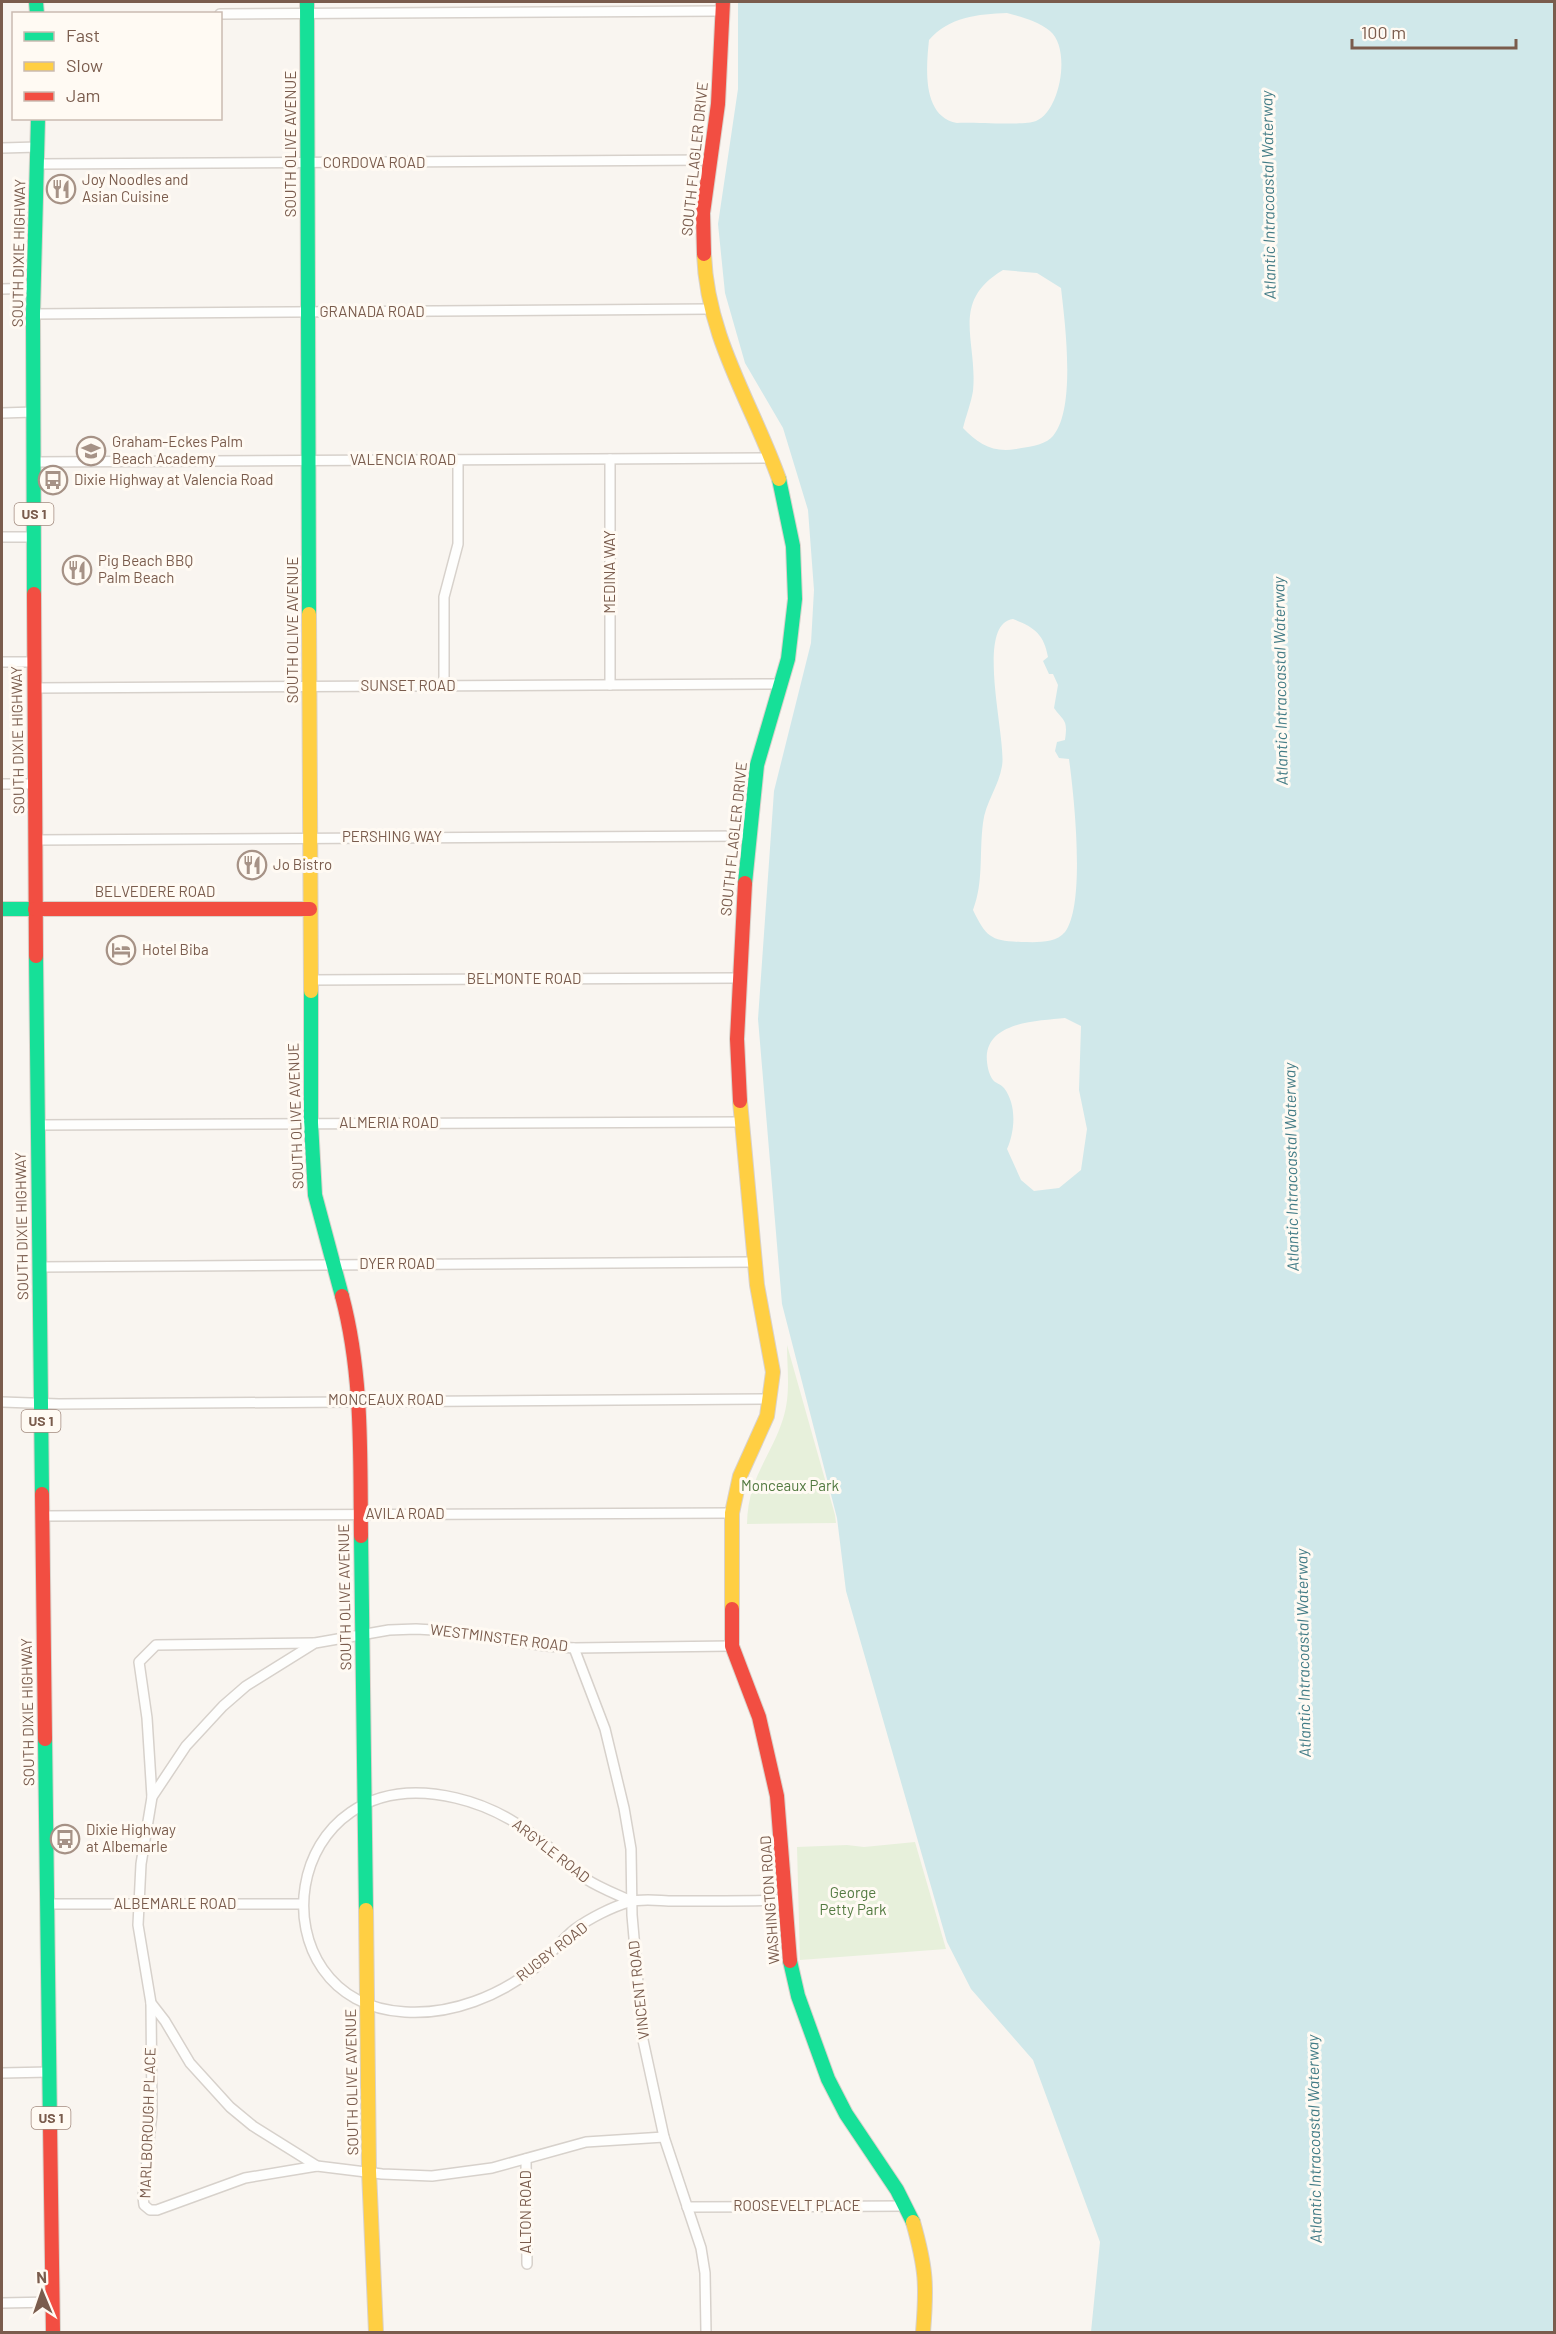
<svg xmlns="http://www.w3.org/2000/svg" width="1556" height="2334" font-family="Barlow,sans-serif">
<style>
.green{fill:#e7f0db}
.water{fill:#d0e8ea;fill-rule:evenodd}
.lines{fill:none;stroke-linecap:round;stroke-linejoin:round}
.street-casing{stroke:#d7d1cb;stroke-width:12}
.fast-casing{stroke:#d9d2cb;stroke-width:16}
.slow-casing{stroke:#d9d2cb;stroke-width:16}
.jam-casing{stroke:#d9d2cb;stroke-width:16}
.street{stroke:#fefefd;stroke-width:9}
.fast{stroke:#16e098;stroke-width:14}
.slow{stroke:#ffcf43;stroke-width:14}
.jam{stroke:#f24e42;stroke-width:14}
.labels{text-anchor:middle;stroke-width:6;stroke-linejoin:round;paint-order:stroke}
.shield{fill:#fffaf3;stroke:#a28b7f;stroke-width:1.5}
.shield-label{font-size:14px;font-weight:bold;fill:#7a5c4d}
.street-label{font-size:15px;fill:#7a5c4d;stroke:#fffaf3}
.poi-label{font-size:15px;fill:#7a5c4d;stroke:#fffaf3;text-anchor:start}
.park-label{font-size:15px;fill:#537a41;stroke:#fffaf3}
.water-label{font-size:16px;font-style:italic;fill:#437c86;stroke:#fffaf3}
</style>
<rect width="100%" height="100%" fill="#f9f5f0"/>
<g class="green">
<path d="M787,1345L835,1515L836,1523L747,1524C748,1477 770,1459 783,1419C791,1394 787,1370 787,1345Z"/>
<polygon points="915,1842 946,1949 800,1960 797,1847 847,1845 864,1847"/>
</g>
<path class="water" d="M738,2H1554V2332H1091L1100,2242L1033,2060L971,1989L947,1942L846,1591L837,1518L782,1304L758,1019L774,791L811,643L814,590L808,510L783,428L745,363L725,293L718,224L738,89ZM1007,13C1021,17 1038,21 1050,31C1071,48 1061,111 1036,121C1023,126 975,122 957,123C922,116 926,69 929,40C949,17 978,14 1007,13ZM1003,270L1037,273L1061,288C1065,323 1077,413 1051,438C1042,446 1027,447 1016,449C993,453 978,444 963,428C966,416 971,403 973,391C978,341 949,302 1003,270ZM1013,619C1034,627 1044,634 1048,657L1043,661L1049,674H1053L1058,685L1054,708C1064,722 1068,719 1065,740L1057,742L1055,751L1059,758L1069,759C1074,796 1086,904 1065,932C1055,944 1035,942 1021,942C991,941 986,937 973,910C984,881 979,853 983,823C985,803 999,786 1002,766C1007,739 974,624 1013,619ZM1065,1018L1081,1026L1079,1090L1087,1129L1081,1170L1059,1188L1034,1191L1021,1180L1007,1149C1015,1131 1017,1105 1004,1088C1001,1084 995,1083 993,1080C988,1074 986,1060 987,1053C992,1021 1039,1021 1065,1018Z"/>
<g class="lines">
<g class="street-casing">
<g id="street">
<polyline points="220,14 723,11"/>
<polyline points="2,148 38,147"/>
<polyline points="38,164 710,160"/>
<polyline points="2,289 34,288"/>
<polyline points="33,314 711,309"/>
<polyline points="2,413 34,412"/>
<polyline points="610,459 610,685"/>
<polyline points="34,462 772,458"/>
<polyline points="2,537 34,537"/>
<polyline points="2,662 33,662"/>
<polyline points="444,686 444,597 458,544 458,460"/>
<polyline points="34,688 782,684"/>
<polyline points="2,784 35,784"/>
<polyline points="35,840 749,836"/>
<polyline points="310,980 738,978"/>
<polyline points="37,1125 741,1122"/>
<polyline points="39,1267 754,1262"/>
<polyline points="2,1402 59,1404 771,1399"/>
<polyline points="42,1516 732,1513"/>
<polyline points="574,1648 605,1729 624,1808 631,1849 632,1915 643,2040 664,2137 701,2248 705,2273 706,2332"/>
<polyline points="152,1797 147,1718 139,1662 156,1645 313,1643"/>
<path d="M631,1901C616,1894 600,1888 586,1879C575,1872 566,1861 556,1853C526,1827 495,1807 456,1798C276,1756 251,2003 405,2012C452,2015 499,1996 536,1967C550,1956 561,1940 575,1929C590,1918 612,1907 629,1902C642,1898 660,1901 674,1901C711,1901 748,1901 785,1900"/>
<polyline points="47,1904 303,1904"/>
<polyline points="151,2003 152,2113 143,2197 144,2205 150,2210 157,2210 245,2178 317,2166"/>
<polyline points="2,2073 50,2072"/>
<polyline points="664,2137 586,2142 492,2168 432,2176 382,2174 317,2166 253,2126 230,2107 190,2063 165,2021 151,2003 138,1925 141,1864 152,1797 186,1746 223,1706 246,1686 315,1643 389,1630 416,1629 451,1631 546,1646 574,1648 732,1646"/>
<polyline points="526,2159 527,2264"/>
<polyline points="687,2207 906,2206"/>
<polyline points="2,2303 53,2302"/>
</g>
</g>
<g class="fast-casing">
<g id="fast">
<polyline points="36,2 37,14"/>
<polyline points="307,2 309,614"/>
<polyline points="34,594 33,314 38,118"/>
<polyline points="745,883 757,765 788,659 795,599 793,546 779,479"/>
<polyline points="2,909 35,909"/>
<polyline points="36,956 42,1494"/>
<polyline points="311,991 311,1123 315,1195 342,1296"/>
<polyline points="361,1536 366,1910"/>
<polyline points="45,1739 50,2125"/>
<polyline points="790,1961 798,1996 828,2079 846,2114 897,2190 913,2222"/>
</g>
</g>
<g class="slow-casing">
<g id="slow">
<path d="M704,254C707,338 752,403 779,479"/>
<polyline points="309,614 311,991"/>
<polyline points="732,1609 732,1513 740,1476 767,1416 773,1372 757,1285 740,1101"/>
<polyline points="366,1910 369,2171 376,2332"/>
<path d="M913,2222C926,2268 927,2285 923,2332"/>
</g>
</g>
<g class="jam-casing">
<g id="jam">
<polyline points="704,254 703,213 718,104 723,2"/>
<polyline points="34,594 36,956"/>
<polyline points="35,909 310,909"/>
<polyline points="740,1101 737,1039 745,883"/>
<path d="M342,1296C363,1375 360,1456 361,1536"/>
<polyline points="42,1494 45,1739"/>
<polyline points="732,1609 732,1646 759,1717 777,1796 790,1961"/>
<polyline points="50,2125 53,2332"/>
</g>
</g>
<use href="#street" class="street"/>
<use href="#fast" class="fast"/>
<use href="#slow" class="slow"/>
<use href="#jam" class="jam"/>
</g>
<defs>
<g id="restaurant-ring" transform="scale(1.5)"><circle r="9.5" fill="#fffaf3" stroke="#a69286" stroke-width="1.5"/><path d="M-5-6h1v4h1v-4h1v4h1v-4h1v5L-1.5 .5V6h-2V.5L-5-1ZM5-6V6H3V1.5H1.5Q1.5-4 5-6Z" fill="#a69286"/></g>
<g id="school-ring" transform="scale(1.5)"><circle r="9.5" fill="#fffaf3" stroke="#a69286" stroke-width="1.5"/><path d="M0-5L7-2L0 1L-7-2ZM-4 1L0 2.5L4 1V4Q0 6-4 4Z" fill="#a69286"/></g>
<g id="bus-ring" transform="scale(1.5)"><circle r="9.5" fill="#fffaf3" stroke="#a69286" stroke-width="1.5"/><path d="M-5-6H5V4H4V6H2V4H-2V6H-4V4H-5ZM-3.5-4V0h7V-4ZM-3.5 1.2v1.5H-2V1.2ZM2 1.2v1.5H3.5V1.2Z" fill="#a69286"/></g>
<g id="hotel-ring" transform="scale(1.5)"><circle r="9.5" fill="#fffaf3" stroke="#a69286" stroke-width="1.5"/><path d="M-6-4.5h1.5V1H6V5H4.5V3h-9V5H-6ZM-4 0a1.8 1.8 0 1 1 3.6 0ZM.5 0V-2.5h3Q6-2.5 6 0Z" fill="#a69286"/></g>
</defs>
<g fill-rule="evenodd">
<use href="#restaurant-ring" x="61" y="189"/>
<use href="#school-ring" x="91" y="451"/>
<use href="#bus-ring" x="53" y="480"/>
<use href="#restaurant-ring" x="77" y="570"/>
<use href="#restaurant-ring" x="252" y="865"/>
<use href="#hotel-ring" x="121" y="950"/>
<use href="#bus-ring" x="65" y="1839"/>
</g>
<g class="labels">
<g class="shield">
<rect x="14.5" y="503" width="39" height="22" rx="4.5"/>
<rect x="21.5" y="1410" width="39" height="22" rx="4.5"/>
<rect x="31.5" y="2107" width="39" height="22" rx="4.5"/>
</g>
<g class="shield-label">
<text x="34" y="519">US 1</text>
<text x="41" y="1426">US 1</text>
<text x="51" y="2123">US 1</text>
</g>
<g class="street-label">
<text transform="translate(291 144) rotate(-90)" y="5">SOUTH OLIVE AVENUE</text>
<text transform="translate(695 159) rotate(-84)" y="5">SOUTH FLAGLER DRIVE</text>
<text x="374" y="168">CORDOVA ROAD</text>
<text transform="translate(19 253) rotate(-89)" y="5">SOUTH DIXIE HIGHWAY</text>
<text x="372" y="317">GRANADA ROAD</text>
<text x="403" y="465">VALENCIA ROAD</text>
<text transform="translate(610 572) rotate(-90)" y="5">MEDINA WAY</text>
<text transform="translate(293 630) rotate(-90)" y="5">SOUTH OLIVE AVENUE</text>
<text x="408" y="691">SUNSET ROAD</text>
<text transform="translate(18 740) rotate(-91)" y="5">SOUTH DIXIE HIGHWAY</text>
<text x="392" y="842">PERSHING WAY</text>
<text transform="translate(734 839) rotate(-84)" y="5">SOUTH FLAGLER DRIVE</text>
<text x="155" y="897">BELVEDERE ROAD</text>
<text x="524" y="984">BELMONTE ROAD</text>
<text transform="translate(296 1116) rotate(-92)" y="5">SOUTH OLIVE AVENUE</text>
<text x="389" y="1128">ALMERIA ROAD</text>
<text transform="translate(22 1226) rotate(-91)" y="5">SOUTH DIXIE HIGHWAY</text>
<text x="397" y="1269">DYER ROAD</text>
<text x="386" y="1405">MONCEAUX ROAD</text>
<text x="405" y="1519">AVILA ROAD</text>
<text transform="translate(345 1597) rotate(-91)" y="5">SOUTH OLIVE AVENUE</text>
<text transform="translate(499 1638) rotate(7)" y="5">WESTMINSTER ROAD</text>
<text transform="translate(28 1712) rotate(-91)" y="5">SOUTH DIXIE HIGHWAY</text>
<text transform="translate(551 1851) rotate(38)" y="5">ARGYLE ROAD</text>
<text transform="translate(770 1900) rotate(-94)" y="5">WASHINGTON ROAD</text>
<text x="175" y="1909">ALBEMARLE ROAD</text>
<text transform="translate(552 1952) rotate(-38)" y="5">RUGBY ROAD</text>
<text transform="translate(639 1990) rotate(-96)" y="5">VINCENT ROAD</text>
<text transform="translate(352 2082) rotate(-91)" y="5">SOUTH OLIVE AVENUE</text>
<text transform="translate(148 2123) rotate(-88)" y="5">MARLBOROUGH PLACE</text>
<text x="797" y="2211">ROOSEVELT PLACE</text>
<text transform="translate(526 2212) rotate(-90)" y="5">ALTON ROAD</text>
</g>
<g class="poi-label">
<text x="82" y="185">Joy Noodles and<tspan x="82" dy="17">Asian Cuisine</tspan></text>
<text x="112" y="447">Graham-Eckes Palm<tspan x="112" dy="17">Beach Academy</tspan></text>
<text x="74" y="485">Dixie Highway at Valencia Road</text>
<text x="98" y="566">Pig Beach BBQ<tspan x="98" dy="17">Palm Beach</tspan></text>
<text x="273" y="870">Jo Bistro</text>
<text x="142" y="955">Hotel Biba</text>
<text x="86" y="1835">Dixie Highway<tspan x="86" dy="17">at Albemarle</tspan></text>
</g>
<g class="park-label">
<text x="790" y="1491">Monceaux Park</text>
<text x="853" y="1898">George<tspan x="853" dy="17">Petty Park</tspan></text>
</g>
<g class="water-label">
<text transform="translate(1268 195) rotate(-91)" y="6">Atlantic Intracoastal Waterway</text>
<text transform="translate(1280 681) rotate(-91)" y="6">Atlantic Intracoastal Waterway</text>
<text transform="translate(1291 1167) rotate(-91)" y="6">Atlantic Intracoastal Waterway</text>
<text transform="translate(1303 1653) rotate(-91)" y="6">Atlantic Intracoastal Waterway</text>
<text transform="translate(1314 2139) rotate(-91)" y="6">Atlantic Intracoastal Waterway</text>
</g>
</g>
<rect width="1556" height="2334" fill="none" stroke="#7a5c4d" stroke-width="6"/>
<rect x="12" y="12" width="210" height="108" fill="#fffaf3" stroke="#cabbb1" stroke-width="1.5"/>
<rect x="24" y="32" width="30" height="9" fill="#16e098" stroke="#cabbb1" stroke-width="1.5"/>
<text x="66" y="42" font-size="18" fill="#7a5c4d">Fast</text>
<rect x="24" y="62" width="30" height="9" fill="#ffcf43" stroke="#cabbb1" stroke-width="1.5"/>
<text x="66" y="72" font-size="18" fill="#7a5c4d">Slow</text>
<rect x="24" y="92" width="30" height="9" fill="#f24e42" stroke="#cabbb1" stroke-width="1.5"/>
<text x="66" y="102" font-size="18" fill="#7a5c4d">Jam</text>
<g transform="translate(42 2292) rotate(358)" stroke="#fffaf3" stroke-width="4.5" paint-order="stroke">
<path d="M0-4.5L10 22L0 15L-10 22Z" fill="#7a5c4d"/>
<text y="-9" font-size="16" font-weight="bold" text-anchor="middle" fill="#7a5c4d">N</text>
</g>
<path d="M1352 39v9h164v-9" fill="none" stroke="#7a5c4d" stroke-width="3"/>
<text x="1361" y="39" font-size="18" fill="#7a5c4d" stroke="#fffaf3" stroke-width="4.5" paint-order="stroke">100 m</text>
</svg>
